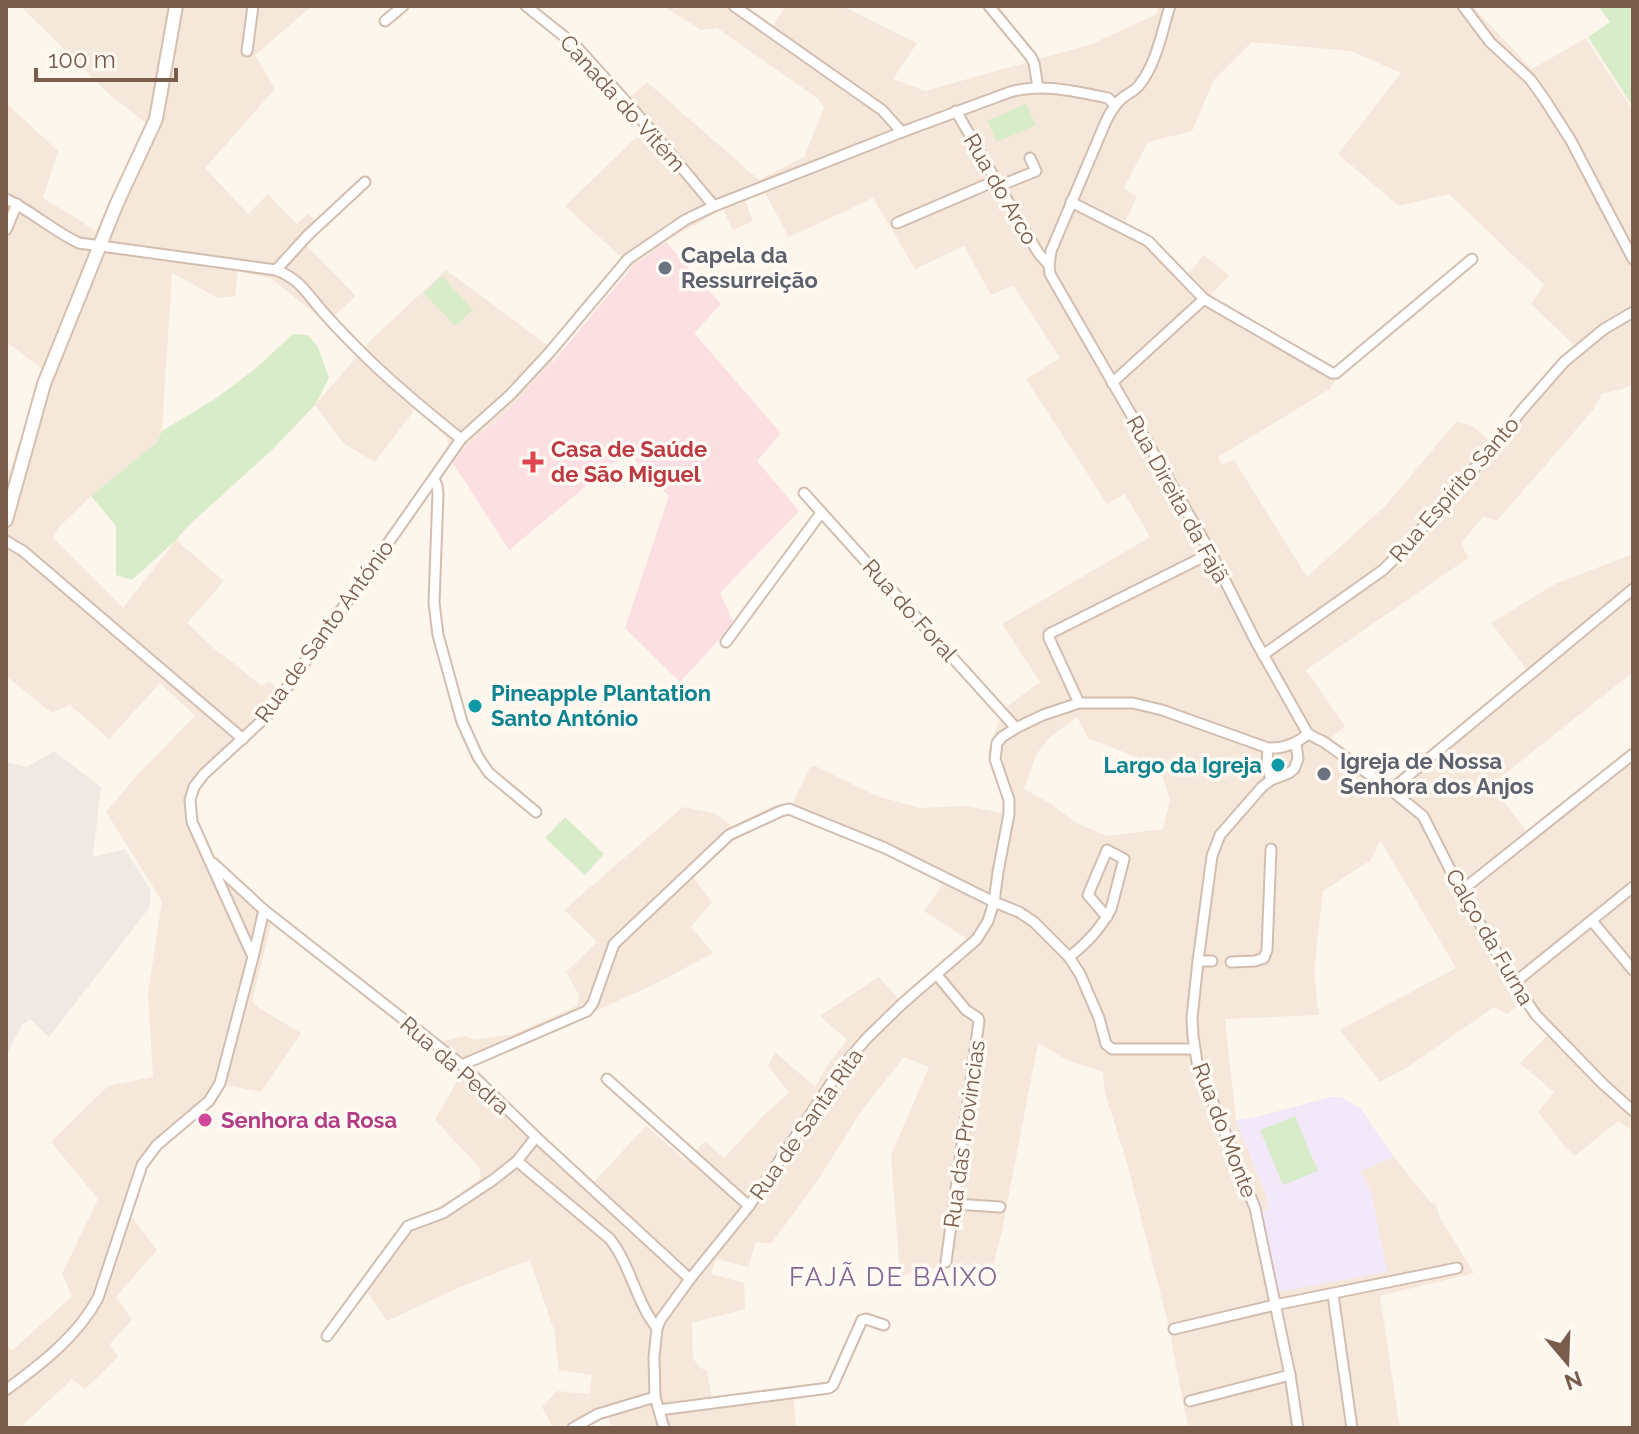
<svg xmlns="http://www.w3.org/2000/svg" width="1639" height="1434" font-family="Raleway,sans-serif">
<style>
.residential{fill:#f5e8da;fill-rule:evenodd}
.industrial{fill:#efe9e4}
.education{fill:#f3e8fa}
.medical{fill:#fbdfe3}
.green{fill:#d8ecc9}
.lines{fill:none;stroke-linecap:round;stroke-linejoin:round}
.minor-casing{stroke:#d1beb0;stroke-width:13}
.secondary-casing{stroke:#d6c0b0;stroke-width:16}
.minor{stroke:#fff;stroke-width:9}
.secondary{stroke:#fff;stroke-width:12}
.worship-dot{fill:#6b7280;stroke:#fffaf3;stroke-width:3}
.health-dot{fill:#e0444e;stroke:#fffaf3;stroke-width:3}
.culture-dot{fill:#0f9aa8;stroke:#fffaf3;stroke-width:3}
.hotel-dot{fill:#d1479c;stroke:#fffaf3;stroke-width:3}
.labels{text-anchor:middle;stroke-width:7;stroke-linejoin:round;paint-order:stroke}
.street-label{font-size:22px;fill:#7a5c4d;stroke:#fffaf3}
.worship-label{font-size:22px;font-weight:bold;fill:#5b616d;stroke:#fffaf3;text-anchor:start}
.health-label{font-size:22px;font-weight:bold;fill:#be3a42;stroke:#fffaf3;text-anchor:start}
.culture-label{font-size:22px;font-weight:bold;fill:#0d838f;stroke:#fffaf3;text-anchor:start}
.hotel-label{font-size:22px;font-weight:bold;fill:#b23c85;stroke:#fffaf3;text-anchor:start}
.quarter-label{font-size:26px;letter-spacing:2px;fill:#846695;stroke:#fffaf3}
</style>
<rect width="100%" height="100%" fill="#fdf6ec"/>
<g class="residential">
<polygon points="20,6 312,6 255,55 275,89 205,168 248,214 268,194 297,224 308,214 322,227 305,244 356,296 326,323 272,279 238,271 235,296 218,298 172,273 162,431 157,442 91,496 59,527 53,538 123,608 176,540 224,581 187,623 220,654 226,657 262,686 269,681 287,695 238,749 203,782 197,797 195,818 213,861 274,914 252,1001 259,1008 301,1033 261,1092 217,1083 186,1119 155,1144 124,1207 157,1250 116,1297 132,1320 110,1344 118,1357 85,1389 72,1379 20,1428 6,1428 6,1347 13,1350 72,1296 62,1274 98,1199 51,1142 108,1086 153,1077 148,993 162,901 106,812 139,773 195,716 160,683 109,739 70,705 52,713 6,676 6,555 11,538 6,535 6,468 10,472 43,369 6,342 6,103 58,151 43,198 81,221 95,231 111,206 146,123 110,95"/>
<path d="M663,6H747L773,25L786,6H842L917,43L893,79L925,91L1092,44L1157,14L1158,6H1472L1532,69L1586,38L1633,111V384L1623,389L1602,394L1593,410L1497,521L1483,517L1461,543L1468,558L1306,670L1345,726L1331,738L1385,779L1391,781L1527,670L1491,623L1555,584L1633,554V672L1491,785L1529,834L1633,750V1131L1618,1121L1575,1156L1565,1147L1538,1112L1554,1092L1520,1063L1548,1035L1524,1001L1507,1014L1494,1007L1406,1068L1380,1082L1340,1030L1456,968L1380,840L1371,860L1323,891L1314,972L1319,1015L1225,1019L1236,1120L1266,1195L1269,1209L1261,1212L1394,1157L1431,1203L1436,1204L1439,1216L1474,1273L1380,1296L1400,1428H1188L1168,1323L1127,1163L1105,1093L1103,1072L1069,1061L1038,1043L1001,1235L993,1265H949L900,1276L891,1155L929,1067L904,1057L862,1110L816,1183L771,1244L756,1242L748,1267L716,1259L711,1274L744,1283L745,1309L692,1323L693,1358L699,1367L707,1371L712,1399L793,1388L796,1428H612L608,1417L583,1428H553L542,1407L557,1391L589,1394L592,1375L559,1370L554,1330L530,1260L460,1287L387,1321L364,1287L403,1222L445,1205L481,1178L479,1167L435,1120L462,1072L436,1048L443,1041L465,1036L474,1040L514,1034L577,1006L579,996L566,972L597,942L564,910L683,807L714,813L732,826L775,805L793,803L810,767L815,766L877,796L920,808L966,806L1003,813L1005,804L988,753L992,739L1004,709L1040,682L1002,624L1150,537L1125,494L1107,504L1026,379L1060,358L1013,285L991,295L964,246L915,269L873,198L789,237L765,193L745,201L753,221L733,230L723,209L666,241L632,267L565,206L643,131L625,102L647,82L759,180L804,157L824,108L817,98L717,28L701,30ZM1252,42L1351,51L1401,73L1338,154L1399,206L1449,194L1544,285L1531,304L1574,345L1491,442L1471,425L1456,422L1386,505L1307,577L1234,460L1221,464L1218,457L1330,389L1340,373L1209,297L1229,276L1204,255L1185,277L1124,224L1137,197L1124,188L1148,142L1192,131L1214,80ZM1077,717L1088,738L1159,766L1170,800L1163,829L1106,836L1075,822L1051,804L1024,789L1036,755L1049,738ZM782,813L861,841L945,881L924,911L967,939L901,1002L879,977L820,1016L847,1040L829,1063L815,1087L775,1052L768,1066L789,1093L768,1111L724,1158L705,1141L686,1161L646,1126L593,1183L508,1106L473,1067L659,982L713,953L691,927L712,902L693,877L735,840Z"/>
<polygon points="446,270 547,345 553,362 501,417 463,449 453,463 449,457 447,438 416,408 375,462 343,443 315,405 372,339"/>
</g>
<polygon class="industrial" points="54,751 101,787 93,857 125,849 151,891 149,908 49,1037 30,1019 22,1025 6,1056 6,762 27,767"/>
<polygon class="education" points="1331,1097 1341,1097 1360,1108 1394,1157 1360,1171 1371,1190 1387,1272 1278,1292 1261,1212 1269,1209 1266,1195 1236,1120 1252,1118"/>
<polygon class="medical" points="666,242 721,304 694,333 778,430 780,434 757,461 799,511 720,593 734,624 680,682 625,628 669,496 627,452 509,550 453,463 463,449 501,417 553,362 632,267"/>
<g class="green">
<polygon points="1598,6 1633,6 1633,107 1588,37 1610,22"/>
<polygon points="1026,104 1036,125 997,142 987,121"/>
<polygon points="442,276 473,310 455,326 424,293"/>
<polygon points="293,334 308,335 318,347 329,378 315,405 272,450 188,526 176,540 132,580 116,575 116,526 91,496 157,442 162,431 215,399 255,369"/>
<polygon points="565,817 604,854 585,875 545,838"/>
<polygon points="1295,1116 1318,1171 1283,1185 1260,1130"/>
</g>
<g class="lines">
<g class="minor-casing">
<g id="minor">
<polyline points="526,6 576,46 631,107 714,206"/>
<polyline points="734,6 882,110 902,132"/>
<polyline points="989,6 1031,57 1034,63 1038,87"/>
<path d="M1170,6C1162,31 1157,62 1140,84C1136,90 1131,92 1125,96C1116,102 1111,111 1106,121L1051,251L1049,265L1050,274L1211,553L1255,640L1308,734"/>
<polyline points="1463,6 1490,42 1530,79 1543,97 1570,139 1633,259"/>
<polyline points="385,21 403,6"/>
<polyline points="247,51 253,6"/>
<polyline points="956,111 1018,219 1039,254 1049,265"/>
<polyline points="999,186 1036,171 1030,158"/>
<path d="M6,199C32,211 53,231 79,243L276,270C298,279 303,288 318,306C331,322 346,337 361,352C392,383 426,411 461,439"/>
<polyline points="1071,202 1148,241 1204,299"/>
<polyline points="897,223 995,181"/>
<polyline points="6,230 17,204"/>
<polyline points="276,270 308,235 365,182"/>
<polyline points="1112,383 1204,299 1332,373 1336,373 1472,259"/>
<polyline points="434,478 437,486 438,493 434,603 438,635 462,722 478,757 489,773 536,812"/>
<polyline points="804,493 1016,728"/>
<polyline points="6,541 23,551 243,739"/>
<polyline points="726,642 821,513"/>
<polyline points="1263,655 1383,570 1405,548 1486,455 1522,410 1564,362 1604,329 1633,312"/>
<polyline points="1079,703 1049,638 1049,634 1211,553"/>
<polyline points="1308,734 1324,742 1391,790 1423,816 1461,891 1514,983 1536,1015 1602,1083 1633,1111"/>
<polyline points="1296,744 1298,759 1294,769 1289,773 1271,780 1262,787 1220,835 1212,856 1198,961 1192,1018 1193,1036 1197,1062 1255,1208 1290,1375 1298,1428"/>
<polyline points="1268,748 1267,765 1271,780"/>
<polyline points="1391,790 1633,589"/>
<polyline points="213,863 264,910 462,1065 536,1137 690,1279"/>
<polyline points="1461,891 1633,754"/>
<path d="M264,910L253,957L192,822L190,800L194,787L204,774L267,716L461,439L511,394L549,353L628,259L685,220L714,206L902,132L1010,92C1040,83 1073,91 1103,97L1108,98L1115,105"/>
<polyline points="1592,921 1633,970"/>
<path d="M1069,957C1086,944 1101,928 1111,909L1124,859L1107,850L1088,895L1107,917"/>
<polyline points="1198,961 1212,961"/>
<polyline points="1231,962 1255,961 1264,958 1267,950 1271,849"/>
<polyline points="937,975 966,1010 978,1018 979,1021 946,1262"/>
<polyline points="1514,983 1633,887"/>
<polyline points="462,1065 587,1011 593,1003 614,944 729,835 781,811 789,809 885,848 994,902 1019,912 1034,922 1069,957 1080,974 1099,1018 1106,1044 1112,1049 1194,1049"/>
<polyline points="607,1079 749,1206"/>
<path d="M517,1161L610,1239C631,1266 636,1302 657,1328"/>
<polyline points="955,1204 1000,1207"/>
<polyline points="1333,1295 1352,1428"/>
<polyline points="1174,1329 1275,1305 1457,1268"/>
<polyline points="327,1336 408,1226 443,1213 493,1180 517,1161 536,1137"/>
<path d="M6,1390C41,1364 77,1337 98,1298L142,1165L157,1145L209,1101L220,1083L253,957"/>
<polyline points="1190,1401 1290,1375"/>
<polyline points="659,1410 829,1388 833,1385 862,1320 866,1319 884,1325"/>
<polyline points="573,1428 598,1414 655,1397"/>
<path d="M664,1428L655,1397L654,1357L657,1328L661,1319L690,1279L749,1206L842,1067L867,1038L903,1003L977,939L988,921L994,902L998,872L1009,814V800L995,759L997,743L1002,737L1016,728L1043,715L1079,703H1133L1162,710L1268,748C1284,749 1296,744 1308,734"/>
</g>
</g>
<g class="secondary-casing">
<polyline id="secondary" points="6,520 44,384 117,203 156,119 176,6"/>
</g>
<use href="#minor" class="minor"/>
<use href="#secondary" class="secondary"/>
</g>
<g class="worship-dot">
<circle cx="665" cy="268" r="8"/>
<circle cx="1324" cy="774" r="8"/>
</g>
<path class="health-dot" d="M529 450h8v8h8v8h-8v8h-8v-8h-8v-8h8z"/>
<g class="culture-dot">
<circle cx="475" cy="706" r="8"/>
<circle cx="1278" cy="765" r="8"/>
</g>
<circle class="hotel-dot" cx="205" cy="1120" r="8"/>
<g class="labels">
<g class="street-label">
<text transform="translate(623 103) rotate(48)" y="8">Canada do Vitém</text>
<text transform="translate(1001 189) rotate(60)" y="8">Rua do Arco</text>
<text transform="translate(1454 489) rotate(-49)" y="8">Rua Espírito Santo</text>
<text transform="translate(1178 499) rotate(61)" y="8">Rua Direita da Fajã</text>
<text transform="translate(910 610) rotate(48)" y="8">Rua do Foral</text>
<text transform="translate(324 631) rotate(-54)" y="8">Rua de Santo António</text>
<text transform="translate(1490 937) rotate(60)" y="8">Calço da Furna</text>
<text transform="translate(455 1065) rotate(41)" y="8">Rua da Pedra</text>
<text transform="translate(806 1124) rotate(-55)" y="8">Rua de Santa Rita</text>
<text transform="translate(1225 1130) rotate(69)" y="8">Rua do Monte</text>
<text transform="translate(964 1134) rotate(-82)" y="8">Rua das Provincias</text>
</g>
<g class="worship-label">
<text x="681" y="263">Capela da<tspan x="681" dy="25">Ressurreição</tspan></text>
<text x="1340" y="769">Igreja de Nossa<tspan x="1340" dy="25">Senhora dos Anjos</tspan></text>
</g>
<g class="health-label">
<text x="551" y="457">Casa de Saúde<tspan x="551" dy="25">de São Miguel</tspan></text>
</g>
<g class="culture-label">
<text x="491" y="701">Pineapple Plantation<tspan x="491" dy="25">Santo António</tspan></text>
<text x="1262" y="773" text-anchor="end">Largo da Igreja</text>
</g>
<g class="hotel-label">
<text x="221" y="1128">Senhora da Rosa</text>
</g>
<g class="quarter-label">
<text x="894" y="1286">FAJÃ DE BAIXO</text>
</g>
</g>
<rect width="1639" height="1434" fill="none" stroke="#7a5c4d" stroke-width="16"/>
<g transform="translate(1567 1362) rotate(161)" stroke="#fffaf3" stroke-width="6" paint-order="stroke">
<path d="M0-6L14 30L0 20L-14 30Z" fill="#7a5c4d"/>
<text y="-12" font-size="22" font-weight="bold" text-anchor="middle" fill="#7a5c4d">N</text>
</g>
<path d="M36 68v12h140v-12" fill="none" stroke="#7a5c4d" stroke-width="4"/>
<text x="48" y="68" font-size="24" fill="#7a5c4d" stroke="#fffaf3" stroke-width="6" paint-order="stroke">100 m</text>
</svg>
